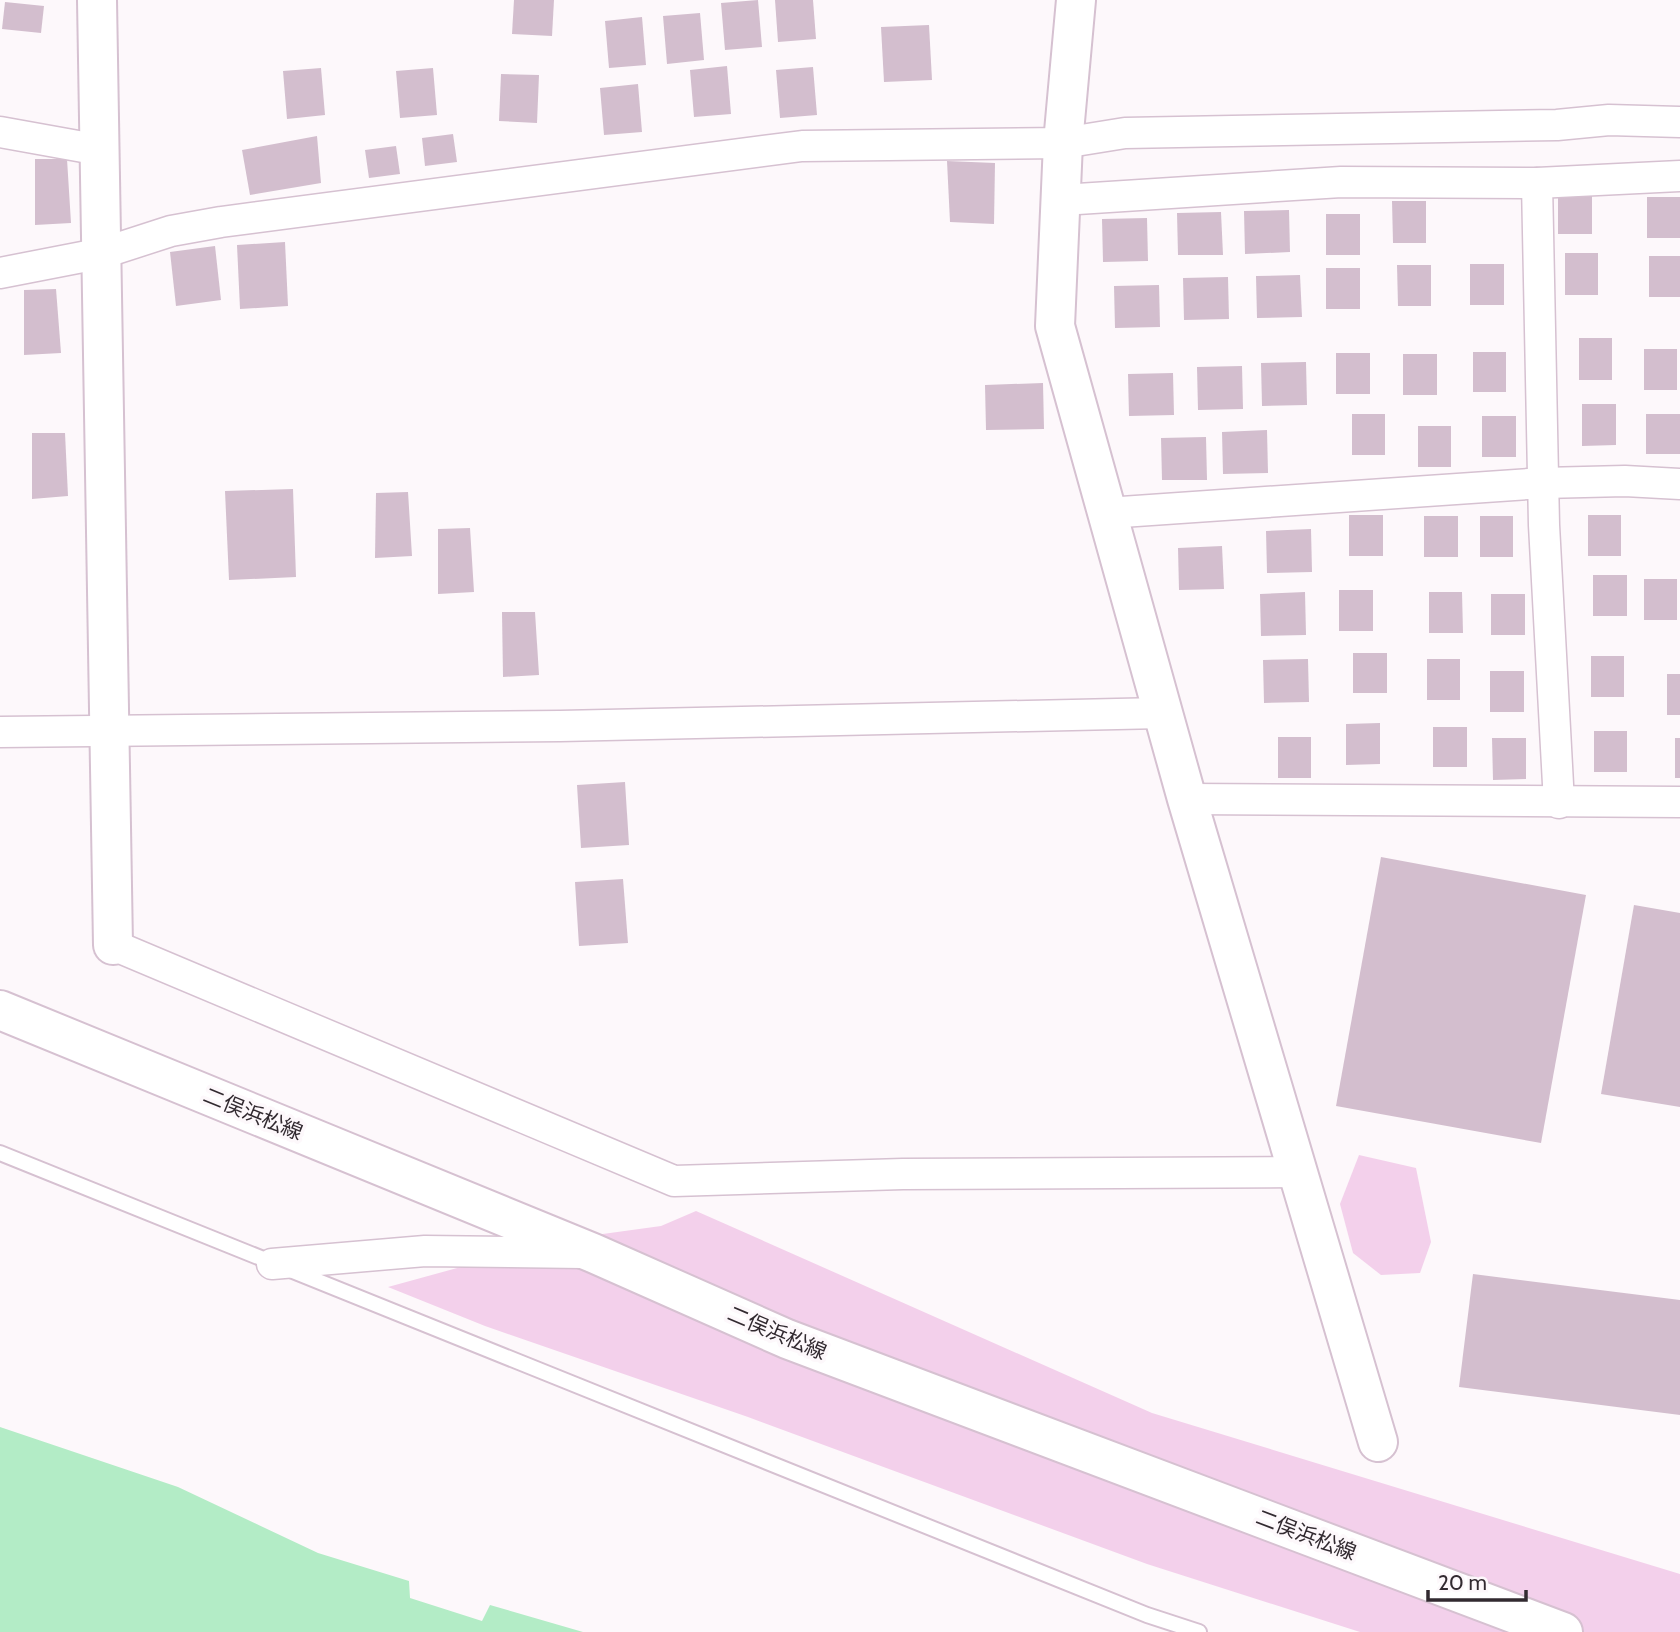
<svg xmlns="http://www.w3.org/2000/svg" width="1680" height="1632" font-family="Cabin,'Noto Sans JP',sans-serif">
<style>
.green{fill:#f3d0eb}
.water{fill:#b3ecc6}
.building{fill:#d3bece}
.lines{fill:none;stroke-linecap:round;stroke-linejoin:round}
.lane-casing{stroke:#d6c1d1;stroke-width:18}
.street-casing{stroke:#d6c1d1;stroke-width:33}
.secondary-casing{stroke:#d6c1d1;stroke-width:42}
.lane{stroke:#fff;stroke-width:14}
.street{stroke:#fff;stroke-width:30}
.secondary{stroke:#fff;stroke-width:38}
.labels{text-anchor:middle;stroke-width:7;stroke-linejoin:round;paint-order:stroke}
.street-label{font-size:21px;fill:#322a30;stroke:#fdf8fb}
</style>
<rect width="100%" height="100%" fill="#fdf8fb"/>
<g class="green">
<polygon points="1359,1155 1416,1168 1431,1242 1420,1273 1381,1275 1353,1253 1340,1204"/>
<polygon points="696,1211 1152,1413 1680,1574 1680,1632 1360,1632 1147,1564 748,1417 485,1326 388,1287 559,1240 661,1226"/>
</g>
<polygon class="water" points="0,1427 178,1487 318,1553 409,1581 410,1598 482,1621 490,1605 583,1632 0,1632"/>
<g class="building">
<polygon points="514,0 554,0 552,36 512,34"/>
<polygon points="758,0 762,47 725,50 721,3"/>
<polygon points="775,0 813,0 816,39 778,42"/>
<polygon points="5,2 44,6 41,33 2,29"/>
<polygon points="700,13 704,60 667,64 663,16"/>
<polygon points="642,17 646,65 609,68 605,21"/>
<polygon points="929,25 932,80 884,82 881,27"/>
<polygon points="727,66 731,114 694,117 690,70"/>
<polygon points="813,67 817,115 780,118 776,70"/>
<polygon points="321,68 325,115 287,119 283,71"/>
<polygon points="433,68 437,115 400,118 396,71"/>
<polygon points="501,74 539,75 537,123 499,121"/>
<polygon points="638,84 642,132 604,135 600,88"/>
<polygon points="453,134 457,162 425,166 422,138"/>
<polygon points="317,136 321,183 250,195 242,150"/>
<polygon points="396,146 400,174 369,178 365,150"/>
<polygon points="35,159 67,159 71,223 35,225"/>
<polygon points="947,161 995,163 994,224 950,222"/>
<rect x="1558" y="193" width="34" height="41"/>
<rect x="1647" y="197" width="33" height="41"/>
<polygon points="1392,201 1426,201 1426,243 1393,243"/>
<polygon points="1289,210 1290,252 1245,254 1244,211"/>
<polygon points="1221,212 1223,255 1178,255 1177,213"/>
<rect x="1326" y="214" width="34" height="41"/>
<polygon points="1147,218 1148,261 1103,262 1102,219"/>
<polygon points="285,242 288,306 240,309 237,245"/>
<polygon points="215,246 221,300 176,306 170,252"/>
<rect x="1565" y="253" width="33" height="42"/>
<rect x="1649" y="256" width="31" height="41"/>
<rect x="1470" y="264" width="34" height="41"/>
<polygon points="1397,265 1431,265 1431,306 1398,306"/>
<rect x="1326" y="268" width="34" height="41"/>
<polygon points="1300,275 1302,317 1257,318 1256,276"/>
<polygon points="1228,277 1229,319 1184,320 1183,278"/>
<polygon points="1159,285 1160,327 1115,328 1114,286"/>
<polygon points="56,289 61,353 24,355 24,290"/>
<rect x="1579" y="338" width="33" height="42"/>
<rect x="1644" y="349" width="33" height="41"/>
<rect x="1473" y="352" width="33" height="40"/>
<rect x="1336" y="353" width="34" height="41"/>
<rect x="1403" y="354" width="34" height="41"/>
<polygon points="1306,362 1307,405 1262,406 1261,363"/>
<polygon points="1242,366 1243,409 1198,410 1197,367"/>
<polygon points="1173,373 1174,415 1129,416 1128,374"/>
<polygon points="1043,383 1044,429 986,430 985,385"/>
<polygon points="1582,404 1616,404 1616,445 1582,446"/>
<rect x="1352" y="414" width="33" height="41"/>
<rect x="1646" y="414" width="34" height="40"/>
<rect x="1482" y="416" width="34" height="41"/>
<rect x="1418" y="426" width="33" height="41"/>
<polygon points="1267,430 1268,473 1223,474 1222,432"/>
<polygon points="32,433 65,433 68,496 32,499"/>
<polygon points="1206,437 1207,480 1162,480 1161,438"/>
<polygon points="293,489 296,577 229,580 225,491"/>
<polygon points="408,492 412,556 375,558 376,493"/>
<rect x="1349" y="515" width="34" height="41"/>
<rect x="1588" y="515" width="33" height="41"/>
<rect x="1424" y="516" width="34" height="41"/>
<rect x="1480" y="516" width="33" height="41"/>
<polygon points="470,528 474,592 438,594 438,529"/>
<polygon points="1311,529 1312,572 1267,573 1266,531"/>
<polygon points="1222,546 1224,589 1179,590 1178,548"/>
<rect x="1593" y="575" width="34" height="41"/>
<rect x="1644" y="579" width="33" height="41"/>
<rect x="1339" y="590" width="34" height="41"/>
<polygon points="1305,592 1306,635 1261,636 1260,594"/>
<polygon points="1429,592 1462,592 1463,633 1429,633"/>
<rect x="1491" y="594" width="34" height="41"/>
<polygon points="502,612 535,612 539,675 503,677"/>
<rect x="1353" y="653" width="34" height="40"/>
<rect x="1591" y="656" width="33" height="41"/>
<polygon points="1308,659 1309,702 1264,703 1263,660"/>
<rect x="1427" y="659" width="33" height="41"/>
<rect x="1490" y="671" width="34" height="41"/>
<rect x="1667" y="674" width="13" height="41"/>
<polygon points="1380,723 1380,764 1346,765 1346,724"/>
<rect x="1433" y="727" width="34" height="40"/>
<rect x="1594" y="731" width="33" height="41"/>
<rect x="1278" y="737" width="33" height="41"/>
<polygon points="1492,738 1526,738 1526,779 1493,780"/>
<rect x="1675" y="738" width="5" height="40"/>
<polygon points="625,782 629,845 581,848 577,785"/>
<polygon points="1381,857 1586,895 1541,1143 1336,1106"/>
<polygon points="623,879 628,943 579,946 575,882"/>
<polygon points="1634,905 1680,913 1680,1107 1601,1094"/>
<polygon points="1473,1274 1680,1300 1680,1415 1459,1387"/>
</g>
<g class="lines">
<g class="lane-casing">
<polyline id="lane" points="0,1153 1147,1615 1199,1632"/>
</g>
<g class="street-casing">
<g id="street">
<polyline points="0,132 100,150"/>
<polyline points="1537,183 1544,525 1559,803"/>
<polyline points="1062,200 1341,182 1537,183 1680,176"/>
<polyline points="0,273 103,253 171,231 221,222 802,146 1063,143 1125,133 1557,125 1609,120 1680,122"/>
<polyline points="1107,513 1543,483 1625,481 1680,484"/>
<polyline points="0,732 560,726 1162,713"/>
<polyline points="1187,799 1680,802"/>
<polyline points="113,945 674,1181 903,1174 1297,1172"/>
<polyline points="272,1264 425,1251 583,1253"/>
</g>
</g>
<g class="secondary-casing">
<g id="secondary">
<polyline points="97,0 113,945"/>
<polyline points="1076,0 1063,143 1055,326 1187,799 1378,1442"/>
<polyline points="0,1010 593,1253 787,1339 1563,1632"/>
</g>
</g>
<use href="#lane" class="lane"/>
<use href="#street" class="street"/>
<use href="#secondary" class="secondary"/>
</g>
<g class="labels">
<g class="street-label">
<text transform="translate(253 1114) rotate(22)" y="7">二俣浜松線</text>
<text transform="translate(777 1333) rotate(23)" y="7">二俣浜松線</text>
<text transform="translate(1306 1535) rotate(21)" y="7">二俣浜松線</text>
</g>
</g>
<path d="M1428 1590v10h98v-10" fill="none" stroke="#322a30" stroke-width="3.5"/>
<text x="1438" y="1590" font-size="21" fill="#322a30" stroke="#fdf8fb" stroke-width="5" paint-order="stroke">20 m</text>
</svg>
